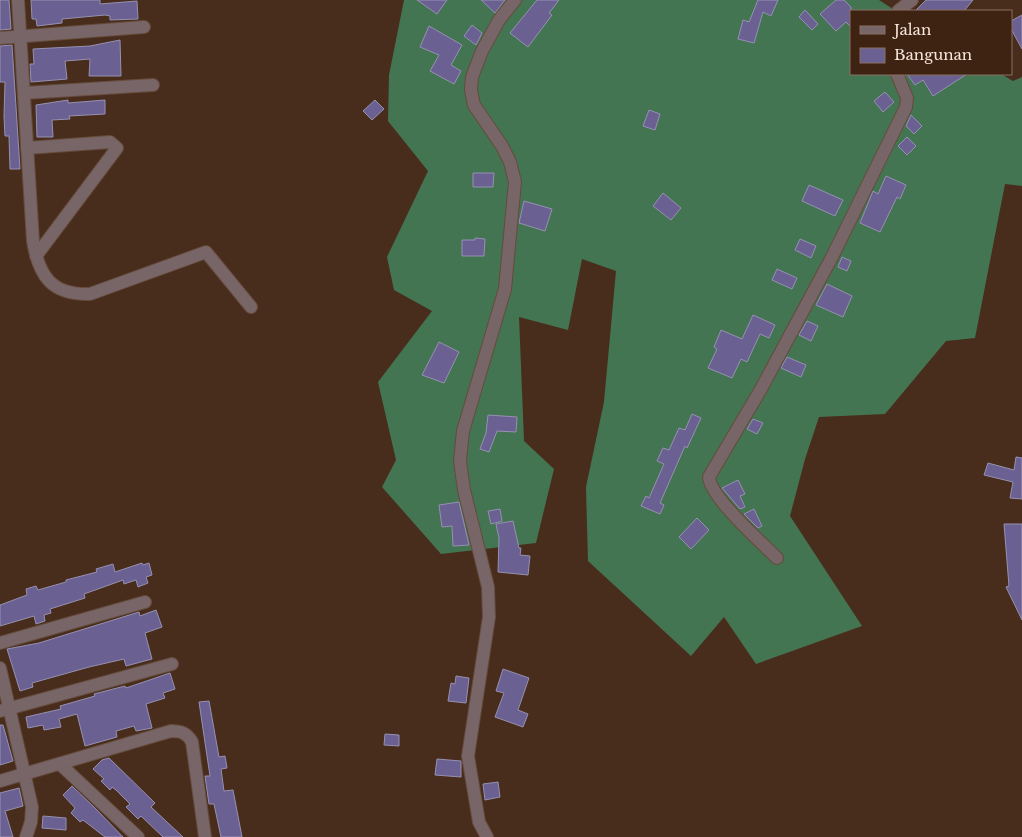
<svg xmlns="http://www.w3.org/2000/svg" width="1022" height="837" font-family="'Libre Baskerville',serif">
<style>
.forest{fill:#447552}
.building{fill:#6a6091;stroke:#9691b2}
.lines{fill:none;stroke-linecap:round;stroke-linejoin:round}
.street-casing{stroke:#654b3b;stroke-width:14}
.street{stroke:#776567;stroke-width:12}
</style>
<rect width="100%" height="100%" fill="#492d1c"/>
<polygon class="forest" points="404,0 879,0 896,11 851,11 851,74 1001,74 1013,81 1022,77 1022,186 1005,184 975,338 946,341 885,414 819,417 805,459 790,516 862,626 756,664 724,617 691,656 588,561 586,487 604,402 616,271 582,259 568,330 519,317 524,441 554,469 536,543 441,554 382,487 396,460 378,382 432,311 394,290 387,257 428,171 388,121 389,75"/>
<g class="building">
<polygon points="0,0 9,0 11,29 0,30"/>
<polygon points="31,0 100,0 100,4 137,1 138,19 110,20 110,16 105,15 62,19 62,23 37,26 36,19 32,19"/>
<polygon points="417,0 447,0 437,14"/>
<polygon points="481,0 505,0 495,13"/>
<polygon points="537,0 559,0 549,13 552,15 528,47 510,33"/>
<polygon points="758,0 778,0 771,16 763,12 754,43 738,39 743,20 749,22"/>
<polygon points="836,0 844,0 851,7 851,27 846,22 836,31 820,14"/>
<polygon points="926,0 973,0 964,11 915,11"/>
<polygon points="805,10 818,24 812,30 799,17"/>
<polygon points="1022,15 1022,49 1011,29 1011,21"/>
<polygon points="472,25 482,33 476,45 464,36"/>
<polygon points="429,26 462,45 451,65 461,71 454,84 430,71 439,55 420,47"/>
<polygon points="120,40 121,76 89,76 90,59 65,61 67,79 31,82 30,64 34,64 33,49 90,46"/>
<polygon points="12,45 20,169 10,169 9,136 5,136 4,116 5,82 0,82 0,46"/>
<polygon points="907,74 967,74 933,96 923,80 915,85"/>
<polygon points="885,92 894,102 883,112 874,101"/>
<polygon points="68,100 68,103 105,100 105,114 69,116 70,119 52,120 53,137 37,137 36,105"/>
<polygon points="375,100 384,109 372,120 363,111"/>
<polygon points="649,110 660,114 655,130 643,126"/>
<polygon points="911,115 922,126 914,134 906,126"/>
<polygon points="907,137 916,146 907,155 898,146"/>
<polygon points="473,173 494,173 493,187 473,187"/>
<polygon points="886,176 906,185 900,199 897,197 880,232 860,223 873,191 878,194"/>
<polygon points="809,185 843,200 835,216 802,201"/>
<polygon points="663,193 681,208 671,220 653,206"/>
<polygon points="524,201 552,209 545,231 519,223"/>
<polygon points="475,238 485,239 484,256 462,256 462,240 475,240"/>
<polygon points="800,239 816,246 811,258 795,250"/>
<polygon points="842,257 851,261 847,271 838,267"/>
<polygon points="777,269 797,278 792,289 772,280"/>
<polygon points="827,284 852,296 843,317 816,305"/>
<polygon points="753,315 775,325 769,338 760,334 747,362 741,359 732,378 708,368 717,349 714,347 721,330 742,339"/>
<polygon points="807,321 818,326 811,341 799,335"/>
<polygon points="439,342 459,352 444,383 422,375"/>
<polygon points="787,357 806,365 801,377 781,368"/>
<polygon points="692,414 701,418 687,448 685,446 660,503 664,505 660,514 641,506 646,496 649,498 664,464 657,461 663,448 669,450 679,428 685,430"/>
<polygon points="488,415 517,417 516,432 497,431 489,452 480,449 486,433"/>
<polygon points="753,419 763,423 757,434 747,429"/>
<polygon points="1016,457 1022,458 1022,499 1010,498 1013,482 984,475 988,463 1014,470"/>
<polygon points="738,480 745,494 740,496 745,507 740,509 722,488"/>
<polygon points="459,502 469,545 453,546 452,526 442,527 439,505"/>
<polygon points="500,509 502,521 491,524 488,511"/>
<polygon points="754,509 762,526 758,528 744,514"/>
<polygon points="697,518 709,530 691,549 679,537"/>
<polygon points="513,521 519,548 521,548 520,555 530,556 528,575 498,572 499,538 496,524"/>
<polygon points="1004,524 1022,524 1022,620 1006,587 1009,586"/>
<polygon points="142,563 143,565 149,563 152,575 146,577 148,583 138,587 136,580 124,584 123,580 84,594 85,598 50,609 51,613 44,615 45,621 36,624 34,616 0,626 0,605 27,595 26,589 36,586 38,590 66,582 66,580 97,572 96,569 113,564 115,572"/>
<polygon points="156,610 162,627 145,633 152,659 126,666 124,659 89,667 32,683 33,687 20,691 7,649 39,643 139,612 140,616"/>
<polygon points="503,669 529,678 518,710 528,714 523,727 495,717 504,693 496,691"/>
<polygon points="170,673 175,689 163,693 165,698 146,704 152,728 136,731 134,726 116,731 117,737 85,746 77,714 59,719 61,727 44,730 43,725 28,728 26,717 61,709 60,706 95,696 94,694 125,686 126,688"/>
<polygon points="456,676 469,678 466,703 448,701 451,683 455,684"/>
<polygon points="209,701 219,757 225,756 227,768 221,769 224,791 233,790 242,837 221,837 214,804 209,804 205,776 210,776 199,702"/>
<polygon points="0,725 3,725 13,761 0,765"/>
<polygon points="385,734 399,735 399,746 384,745"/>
<polygon points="109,758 155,803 151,807 183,837 163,837 141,816 138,819 126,807 130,804 116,790 112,787 110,790 101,781 104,779 93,769 102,760"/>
<polygon points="437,759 461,761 461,777 435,775"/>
<polygon points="498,782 500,797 485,800 483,784"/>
<polygon points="72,786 95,808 123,837 105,837 83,820 80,822 71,813 75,808 63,795"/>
<polygon points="19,788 23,806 5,811 13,837 0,837 0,793"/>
<polygon points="43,816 66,818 66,830 42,828"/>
</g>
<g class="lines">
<g class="street-casing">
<g id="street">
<path d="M18,0L33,241C39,277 52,295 90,294L206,252L251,307"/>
<polyline points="898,11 912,0"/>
<polyline points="0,38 144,27"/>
<polyline points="24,93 153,85"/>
<polyline points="27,148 110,142 117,148 36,256"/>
<path d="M777,558C761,542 710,497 709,477L761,389L832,257L906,107L907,98L897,74"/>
<polyline points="0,643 145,602"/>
<polyline points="0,668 32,807 31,822 26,837"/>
<polyline points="0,711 172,664"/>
<polyline points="61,765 138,837"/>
<path d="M0,781L171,731C181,731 187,733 192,742L205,837"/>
<polyline points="487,837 479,822 468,756 489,617 488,587 464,490 460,461 463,431 505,289 515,182 510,162 502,146 474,105 471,90 472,77 482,51 499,20 515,0"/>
</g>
</g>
<use href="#street" class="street"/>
</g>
<rect x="850" y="10" width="162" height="65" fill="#3e2312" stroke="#897163"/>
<rect x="860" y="26" width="25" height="8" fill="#776567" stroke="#897163"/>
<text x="894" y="35" font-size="15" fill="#f9e7dc">Jalan</text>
<rect x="860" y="48" width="25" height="15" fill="#6a6091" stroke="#897163"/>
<text x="894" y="60" font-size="15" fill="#f9e7dc">Bangunan</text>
</svg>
